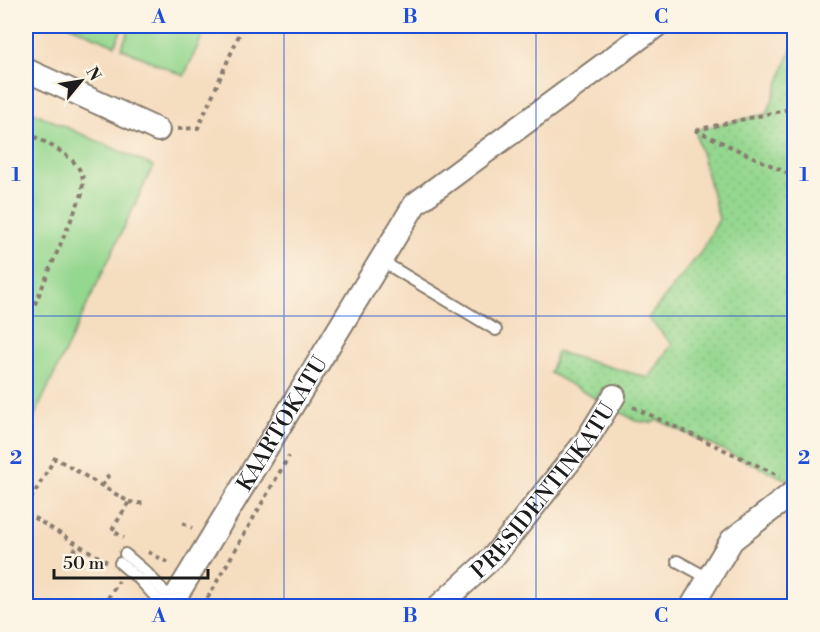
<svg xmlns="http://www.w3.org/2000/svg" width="820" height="632" font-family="'Libre Bodoni',serif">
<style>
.park{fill:url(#park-dots);stroke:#587a56;stroke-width:1.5}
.pitch{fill:#94d78f;stroke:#587a56;stroke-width:1.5}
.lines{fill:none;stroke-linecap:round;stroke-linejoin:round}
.lane-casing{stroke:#887c6e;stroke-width:14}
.street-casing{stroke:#887c6e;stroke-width:26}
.path{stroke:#887c6e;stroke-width:4;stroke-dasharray:4.5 4.5;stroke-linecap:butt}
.lane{stroke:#fff;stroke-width:10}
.street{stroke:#fff;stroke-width:22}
.grid{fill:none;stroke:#1d4ed8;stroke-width:1.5;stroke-opacity:0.55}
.labels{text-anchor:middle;stroke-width:4.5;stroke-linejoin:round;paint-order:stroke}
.street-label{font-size:22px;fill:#1c1c1c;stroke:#fcf5e5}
.neatline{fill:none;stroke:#1d4ed8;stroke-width:2}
.grid-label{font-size:20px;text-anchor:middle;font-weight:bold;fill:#1d4ed8}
</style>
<defs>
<pattern id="park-dots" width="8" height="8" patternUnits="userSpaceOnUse" patternTransform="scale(1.5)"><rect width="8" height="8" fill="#94d78f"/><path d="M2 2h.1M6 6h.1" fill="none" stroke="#7fb87b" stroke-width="1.8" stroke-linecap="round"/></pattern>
</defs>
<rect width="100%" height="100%" fill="#fcf5e5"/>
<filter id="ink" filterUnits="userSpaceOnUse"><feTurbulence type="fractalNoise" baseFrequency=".0167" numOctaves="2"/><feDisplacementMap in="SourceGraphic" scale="12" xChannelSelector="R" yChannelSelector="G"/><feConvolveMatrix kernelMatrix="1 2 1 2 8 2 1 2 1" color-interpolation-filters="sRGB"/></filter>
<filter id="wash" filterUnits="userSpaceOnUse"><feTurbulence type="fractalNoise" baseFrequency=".008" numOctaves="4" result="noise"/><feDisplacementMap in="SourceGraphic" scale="24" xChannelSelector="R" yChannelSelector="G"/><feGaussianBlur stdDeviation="1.35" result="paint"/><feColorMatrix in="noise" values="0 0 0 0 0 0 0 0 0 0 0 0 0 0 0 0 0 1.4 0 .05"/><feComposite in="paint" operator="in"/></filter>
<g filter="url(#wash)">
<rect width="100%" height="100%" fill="#f5ddc0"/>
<polygon class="park" points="794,42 794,483 658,420 651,423 636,421 550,373 557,352 649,378 672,344 648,318 701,252 719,219 695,130 767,114"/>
<g class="pitch">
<polygon points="70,26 123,26 115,45"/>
<polygon points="131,26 207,26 184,76 121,48"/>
<polygon points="26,109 153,166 26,434"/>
</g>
</g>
<g filter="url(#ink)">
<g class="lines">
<g class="lane-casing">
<g id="lane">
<polyline points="380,260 496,330"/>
<polyline points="125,554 145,571 174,602"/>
<polyline points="677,561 708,578"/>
<polyline points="120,563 140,580 164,606"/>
</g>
</g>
<g class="street-casing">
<g id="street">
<polyline points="26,70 158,130"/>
<path id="s1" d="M170,606L415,204L656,26"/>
<path id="s2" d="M439,606L494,556L586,441L614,396"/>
<polyline points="692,606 732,540 794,492"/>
</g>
</g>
<g class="path">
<polyline points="178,129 198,128 243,26"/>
<polyline points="695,130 794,176"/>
<polyline points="696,130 794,108"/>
<path d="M26,132C43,142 81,157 83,180C83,184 82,190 82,194L26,325"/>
<polyline points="633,407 780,476"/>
<polyline points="102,486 111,471"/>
<polyline points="26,492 33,495"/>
<polyline points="129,502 146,504"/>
<polyline points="26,507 55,458 129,502 112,530 124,538"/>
<polyline points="26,513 107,562"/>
<polyline points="183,523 192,528"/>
<polyline points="148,552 171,564"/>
<polyline points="69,559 78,544"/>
<polyline points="103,606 119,581"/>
<polyline points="134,606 141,600"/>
<polyline points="203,606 289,456"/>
</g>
<use href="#lane" class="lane"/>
<use href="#street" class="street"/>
</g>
</g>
<path class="grid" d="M284,26V606M536,26V606M26,316H794"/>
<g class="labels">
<g class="street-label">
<text dy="8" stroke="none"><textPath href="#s1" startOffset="214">KAARTOKATU</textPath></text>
<text dy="8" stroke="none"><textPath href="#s2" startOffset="156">PRESIDENTINKATU</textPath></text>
</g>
</g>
<rect width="820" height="632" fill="none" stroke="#fcf5e5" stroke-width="66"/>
<g transform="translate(81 81) rotate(60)" stroke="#fcf5e5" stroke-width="4.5" paint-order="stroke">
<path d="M0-4.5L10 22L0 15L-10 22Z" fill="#1c1c1c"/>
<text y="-9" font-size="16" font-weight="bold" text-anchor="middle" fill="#1c1c1c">N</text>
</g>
<path d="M54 569v9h154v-9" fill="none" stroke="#1c1c1c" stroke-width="3"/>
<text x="63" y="569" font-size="18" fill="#1c1c1c" stroke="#fcf5e5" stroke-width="4.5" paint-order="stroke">50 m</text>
<rect x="33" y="33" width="754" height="566" class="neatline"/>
<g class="grid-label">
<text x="159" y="23">A</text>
<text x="410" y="23">B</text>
<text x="661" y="23">C</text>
<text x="16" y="181">1</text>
<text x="804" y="181">1</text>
<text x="16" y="464">2</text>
<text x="804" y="464">2</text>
<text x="159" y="622">A</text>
<text x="410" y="622">B</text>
<text x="661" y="622">C</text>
</g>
</svg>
